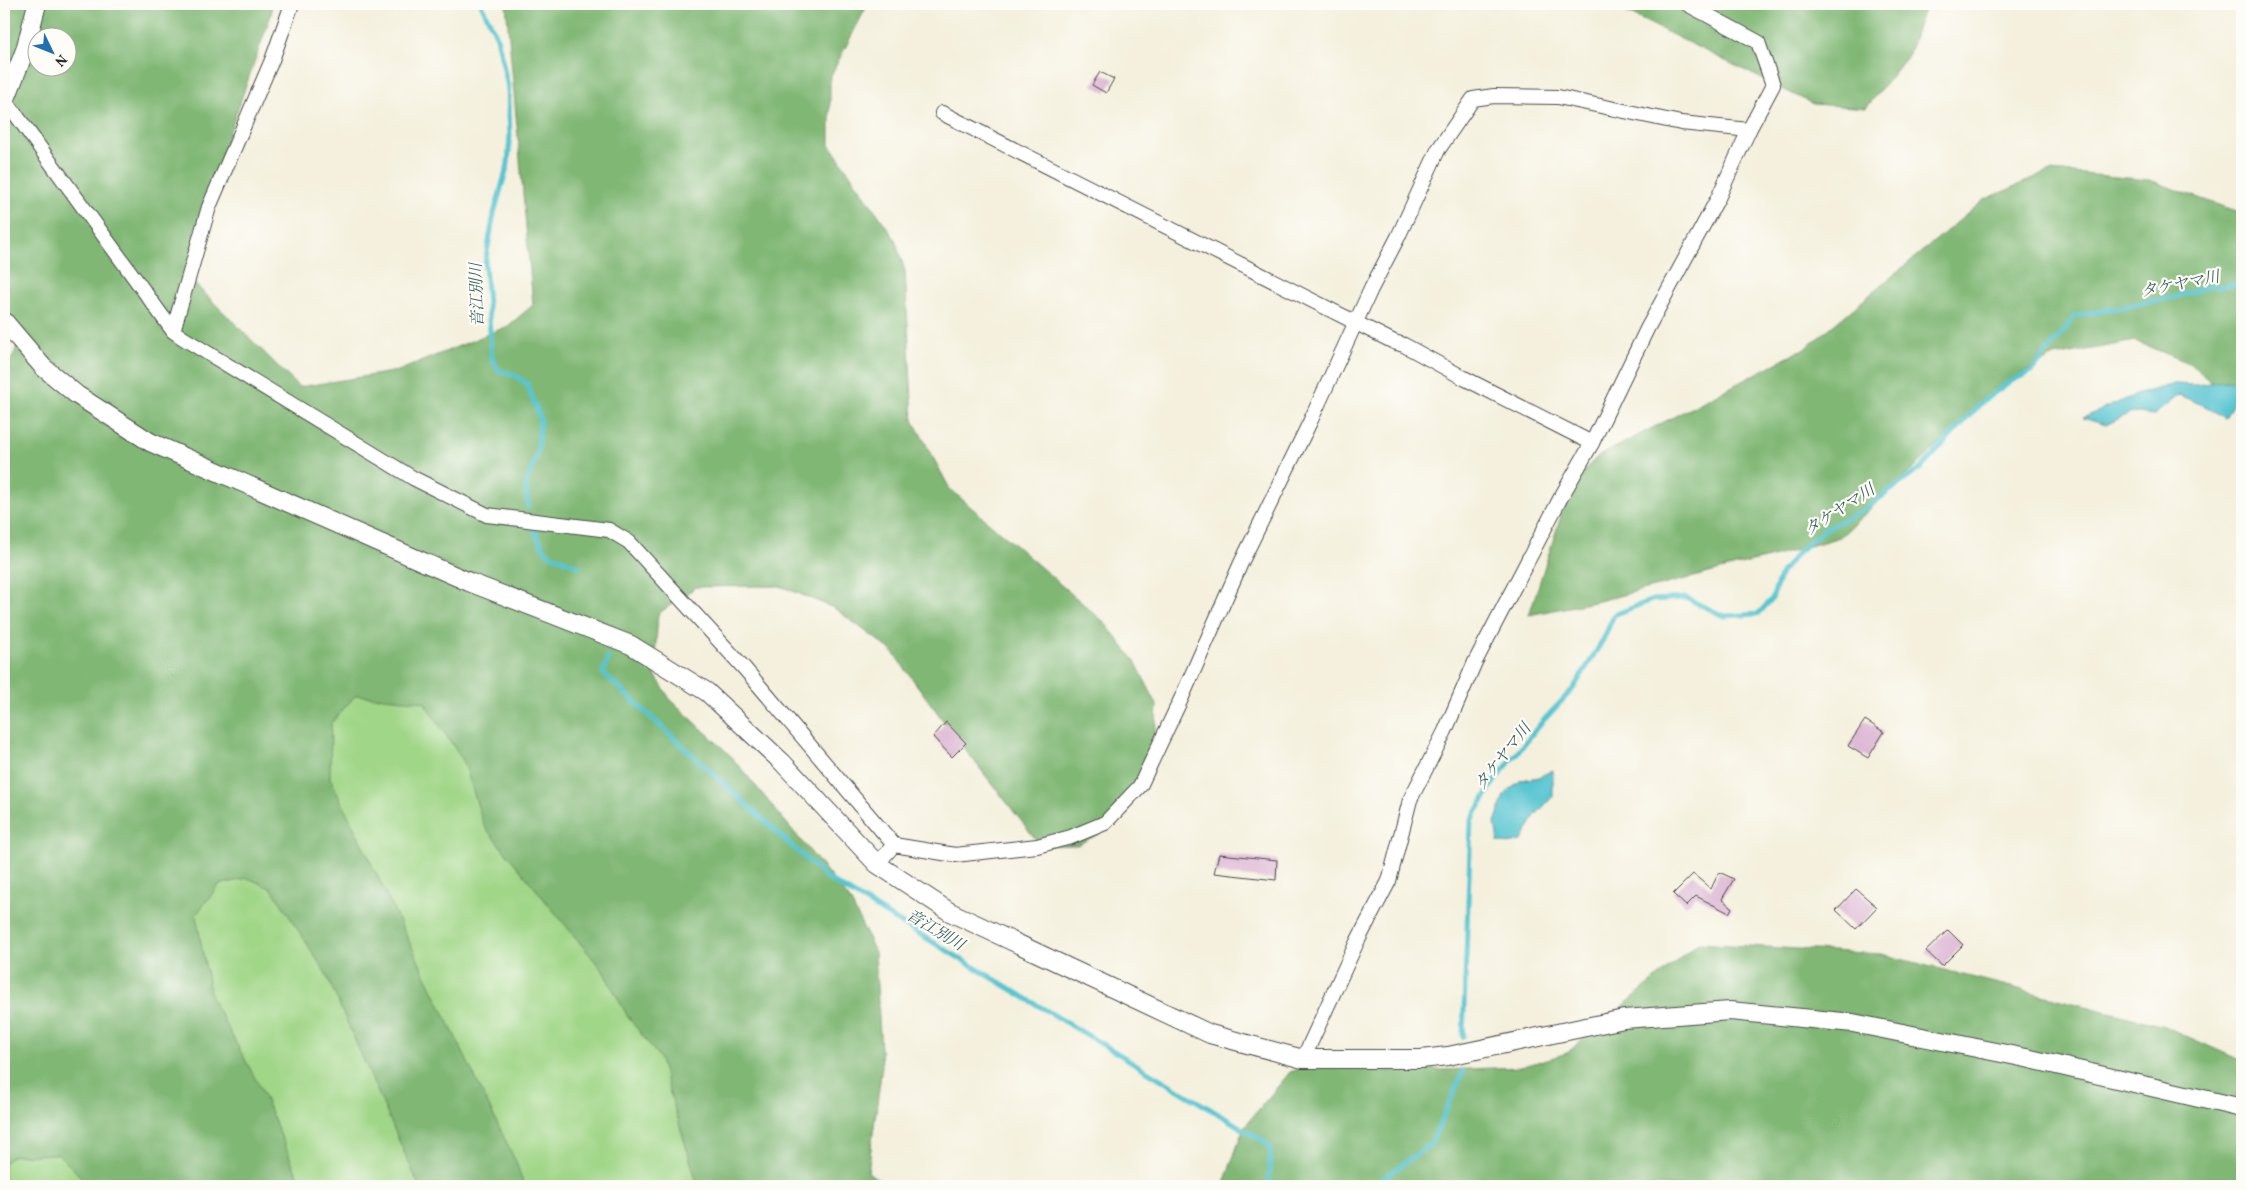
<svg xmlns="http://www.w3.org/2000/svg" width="2246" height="1190" font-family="Vollkorn,'Noto Serif JP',serif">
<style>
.green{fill:#a0d687;stroke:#668059}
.forest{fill:#80b774;stroke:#567150;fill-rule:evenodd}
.water{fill:#59c5d1;stroke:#42787e}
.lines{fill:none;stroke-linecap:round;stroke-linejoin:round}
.stream{stroke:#59c5d1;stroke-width:5}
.building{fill:#dbb4d3}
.minor-casing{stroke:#494946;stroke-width:16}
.tertiary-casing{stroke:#494946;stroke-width:20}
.minor{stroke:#fff;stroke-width:14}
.tertiary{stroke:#fff;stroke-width:18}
.labels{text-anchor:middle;stroke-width:4.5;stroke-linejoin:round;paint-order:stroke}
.water-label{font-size:16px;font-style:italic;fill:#3b6165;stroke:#fdfcf7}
</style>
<rect width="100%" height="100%" fill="#fdfcf7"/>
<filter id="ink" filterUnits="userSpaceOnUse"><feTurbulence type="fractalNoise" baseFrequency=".02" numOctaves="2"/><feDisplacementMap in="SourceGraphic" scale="10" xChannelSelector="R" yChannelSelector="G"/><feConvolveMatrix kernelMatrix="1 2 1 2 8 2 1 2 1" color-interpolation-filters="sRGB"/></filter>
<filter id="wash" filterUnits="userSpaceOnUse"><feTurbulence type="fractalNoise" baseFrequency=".0096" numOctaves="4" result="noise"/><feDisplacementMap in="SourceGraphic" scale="20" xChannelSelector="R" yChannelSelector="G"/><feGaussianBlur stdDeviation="1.12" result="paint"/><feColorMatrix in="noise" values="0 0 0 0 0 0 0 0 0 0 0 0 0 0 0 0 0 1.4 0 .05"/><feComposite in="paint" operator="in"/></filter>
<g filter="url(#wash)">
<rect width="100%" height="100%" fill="#f4f0dd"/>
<polygon class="green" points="471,642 788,1186 4,1186 4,923 86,790"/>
<g class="forest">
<path d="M4,4H272L271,15L194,232L193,282L299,387L398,371L508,326L533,305L506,4H868L830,77V145L895,239L905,271L913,420L950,489L1104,622L1135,661L1157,705L1153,769L1100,833L1077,845L1041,846L956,738L891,650L834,608L780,586L696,587L658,614L654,673L670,699L730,755L813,855L850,900L875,952L882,1066L868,1172L887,1186H698L659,1057L628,1017L603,971L484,826L464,762L424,702L356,695L331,723L330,778L516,1162L524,1186H419L325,972L272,889L248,878L219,885L196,915L211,997L261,1089L302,1186H90L58,1154L11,1156L4,1164V368C24,348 19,328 4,306ZM38,38H68V68H38Z"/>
<polygon points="1610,4 1926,4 1908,56 1866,108 1813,104"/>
<polygon points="2050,171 2150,180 2221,206 2242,212 2242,408 2189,363 2135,341 2054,356 2007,381 1840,537 1776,556 1599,601 1529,615 1571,485 1597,457 1807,347 1984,200"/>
<polygon points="1698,943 1881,954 2164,1026 2242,1061 2242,1186 1223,1186 1244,1127 1290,1072 1353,1052 1439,1070 1521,1067 1567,1053"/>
</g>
<g class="water">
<polygon points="2231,380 2241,388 2225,418 2209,408 2179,395 2154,415 2132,412 2106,425 2083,418 2135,395 2174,384 2196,385"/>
<polygon points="1553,770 1553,796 1534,817 1522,841 1508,844 1498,842 1495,823 1504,795 1521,780 1539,777"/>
</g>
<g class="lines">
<g class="stream">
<polyline points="481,4 497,37 508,87 510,136 508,164 494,213 485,264 492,359 499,371 515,375 527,384 540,418 538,451 526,485 528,507"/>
<polyline points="535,532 546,552 579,567"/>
<polyline points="608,658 603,673 828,879 1265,1142 1271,1150 1268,1186"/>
<polyline points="1463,1037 1471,821 1496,779 1541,723 1573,689 1603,640 1614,615 1652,600 1686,598 1724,616 1758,614 1772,599 1781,573 1799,551 1826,528 1861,512 1921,468 1982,402 2009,382 2032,371 2075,316 2175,297 2211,286 2230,286 2242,281"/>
<polyline points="1372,1186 1431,1144 1463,1072"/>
</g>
</g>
<g id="blocks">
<g class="building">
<polygon points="1100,72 1114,79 1106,93 1092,85"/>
<polygon points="1865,720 1884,732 1868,758 1848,746"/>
<polygon points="946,722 966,743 952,757 933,737"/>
<polygon points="1219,854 1277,860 1276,880 1214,873"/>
<polygon points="1719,872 1734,879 1722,899 1732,908 1729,913 1696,896 1686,906 1673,894 1693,874 1711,889"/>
<polygon points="1856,889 1877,907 1856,929 1836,910"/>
<polygon points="1948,930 1963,945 1942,966 1926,951"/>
</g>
</g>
</g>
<g filter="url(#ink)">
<use href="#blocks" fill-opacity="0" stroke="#494946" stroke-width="1"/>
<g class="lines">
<g class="minor-casing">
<g id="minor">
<polyline points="6,101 173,331 183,338 413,478 487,515 609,530 629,542 745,669 894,845 955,855 1037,846 1071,837 1105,823 1140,786 1182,697 1241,563 1310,422 1371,289 1398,237 1438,150 1473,99 1494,96 1558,97 1681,123 1749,130"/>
<polyline points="942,113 1394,342 1404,345 1464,378 1592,443"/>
<polyline points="173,331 209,207 272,60 292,4"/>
<polyline points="877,864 894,845"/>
<polyline points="1303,1059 1357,942 1389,881 1410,800 1445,731 1475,662 1561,497 1592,443 1647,329 1718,198 1749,130 1773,85 1758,42 1687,4"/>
</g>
</g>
<g class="tertiary-casing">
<g id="tertiary">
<polyline points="4,104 25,50 37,4"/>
<polyline points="4,321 43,367 77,395 150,442 469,582 631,645 707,692 782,762 877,864 950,912 1210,1034 1303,1059 1421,1059 1448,1056 1624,1019 1730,1011 1853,1023 2026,1058 2242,1108"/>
</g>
</g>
<use href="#minor" class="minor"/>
<use href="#tertiary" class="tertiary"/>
</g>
</g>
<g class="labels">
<g class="water-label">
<text transform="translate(2180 283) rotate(-11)" y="6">タケヤマ川</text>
<text transform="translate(476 295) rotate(-92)" y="6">音江別川</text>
<text transform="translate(1839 509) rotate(-33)" y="6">タケヤマ川</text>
<text transform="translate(1502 756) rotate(-52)" y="6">タケヤマ川</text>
<text transform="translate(936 929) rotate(31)" y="6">音江別川</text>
</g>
</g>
<rect width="2246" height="1190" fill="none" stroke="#fdfcf7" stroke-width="20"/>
<g transform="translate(52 52) rotate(133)"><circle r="24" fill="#fdfcf7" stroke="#a9a8a5"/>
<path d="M0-4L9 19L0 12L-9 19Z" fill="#1f6fb2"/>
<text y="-8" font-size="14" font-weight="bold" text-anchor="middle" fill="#2b2b2b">N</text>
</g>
</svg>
